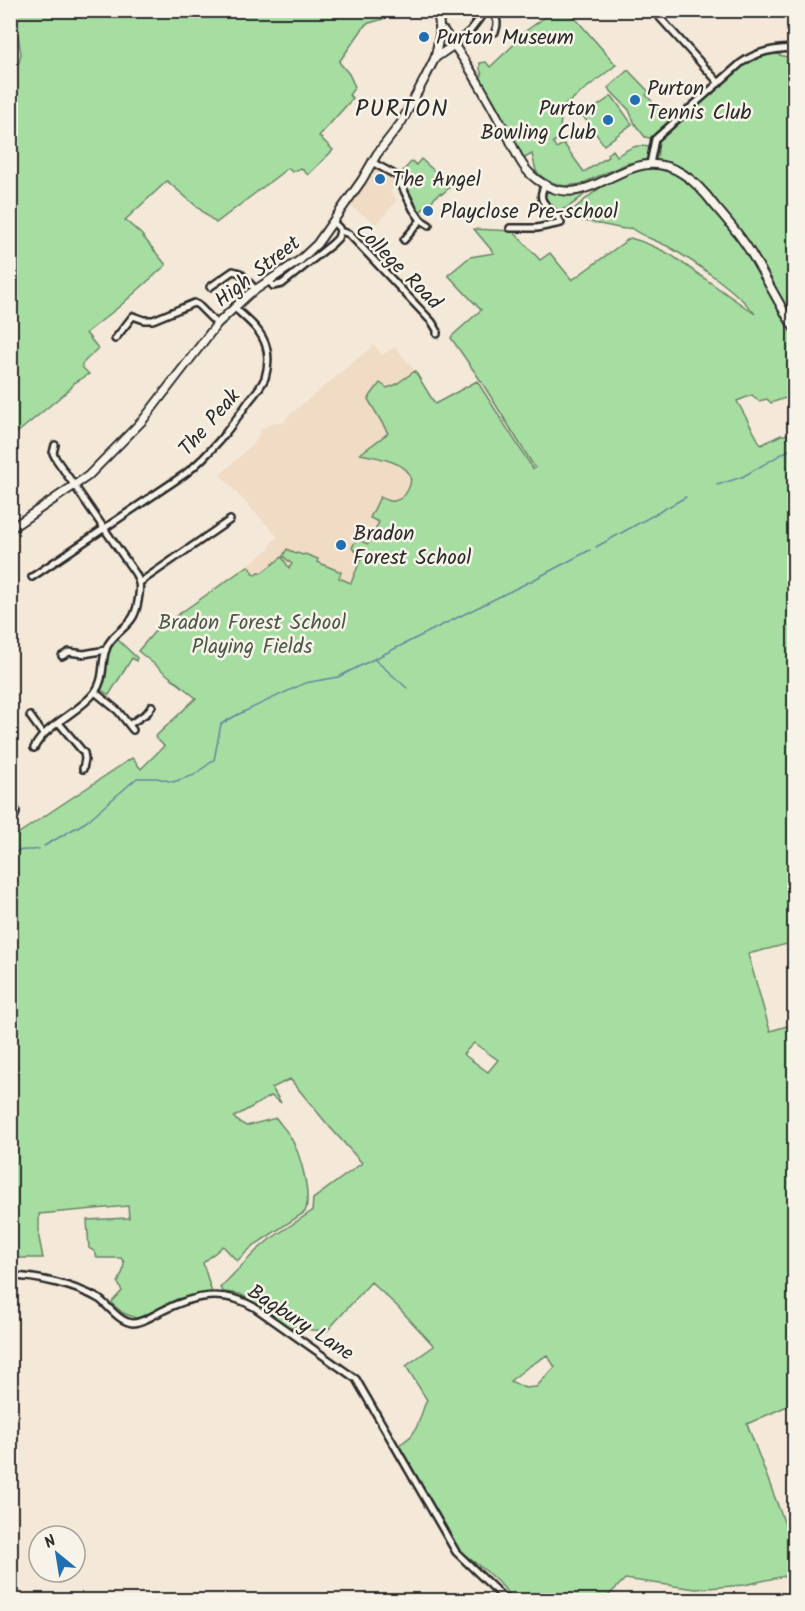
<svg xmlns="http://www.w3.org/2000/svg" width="805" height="1611" font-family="Kalam,sans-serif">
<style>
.built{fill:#f0dbc5}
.green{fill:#a6dea2;stroke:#688466;stroke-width:1.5;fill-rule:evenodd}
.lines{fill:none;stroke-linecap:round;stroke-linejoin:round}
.stream{stroke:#66859e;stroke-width:1.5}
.street-casing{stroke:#2b2b2b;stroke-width:10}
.secondary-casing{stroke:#2b2b2b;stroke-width:11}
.street{stroke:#f7f3e8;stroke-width:5}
.secondary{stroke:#f7f3e8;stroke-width:7}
.poi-dot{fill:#1f6fb2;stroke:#f7f3e8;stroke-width:2}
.labels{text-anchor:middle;stroke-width:5;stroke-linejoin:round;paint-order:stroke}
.poi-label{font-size:21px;fill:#2b2b2b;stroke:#f7f3e8;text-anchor:start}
.street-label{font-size:21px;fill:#2b2b2b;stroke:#f7f3e8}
.park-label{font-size:21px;fill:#4a5849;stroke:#f7f3e8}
.quarter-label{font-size:24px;letter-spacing:1.5px;fill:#2b2b2b;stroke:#f7f3e8}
</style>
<rect width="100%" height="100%" fill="#f4e8d8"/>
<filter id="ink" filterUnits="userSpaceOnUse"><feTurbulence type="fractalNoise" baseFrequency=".0167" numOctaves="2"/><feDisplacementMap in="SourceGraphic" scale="12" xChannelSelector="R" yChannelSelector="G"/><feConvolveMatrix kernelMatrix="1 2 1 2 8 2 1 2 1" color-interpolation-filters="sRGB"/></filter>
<g filter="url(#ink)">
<g class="built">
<polygon points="373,166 383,170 399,182 390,192 397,200 377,224 350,206"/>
<polygon points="374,345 382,355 395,347 415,371 435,404 477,381 534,471 196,698 138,651 156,630 256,559 269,549 273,541 278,537 220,475 256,441 262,428 273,423 284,423 287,417"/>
</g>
<g class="green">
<polygon points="14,11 391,11 386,13 383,19 366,24 339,62 349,74 355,87 349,95 353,98 319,136 333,150 308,175 301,168 292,172 288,168 216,223 167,181 125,220 141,234 166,265 120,306 86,333 98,348 82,364 82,367 89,374 74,383 71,388 11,438 10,75 19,62 21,54"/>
<path d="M554,11H569L616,65L556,112L561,120L558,139L553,142L556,148L564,144L584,172L608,157L607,154L613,150L617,156C629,148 635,144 649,147L651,151L648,158L643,161L628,163L581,184L564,186L548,181L541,176L536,171L532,154L523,159L506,124L479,78L482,75L480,69V63L486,62L490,67L522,37L520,35Z"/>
<path d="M773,53L794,59V328L793,329L794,332V395L771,403L767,399L759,401L752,395L737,401L761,445L781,435H785L794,431V947L792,948L787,944L748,954L770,1031L794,1024V1403L747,1424L794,1548V1574L744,1585L696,1589L625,1579L604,1600H513L503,1587L486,1571L460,1551L399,1445C403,1442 408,1439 411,1436C420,1426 421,1411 427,1400L406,1366L434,1346L397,1306L371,1282L327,1331L312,1330L295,1327L292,1330L240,1294L224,1292L220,1288L255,1252L269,1240L312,1211L313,1199L362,1163L328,1125L290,1079L272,1088L281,1103L271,1096L234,1117L236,1120L246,1126L276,1118C281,1125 287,1131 291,1138C300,1153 312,1195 305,1212L253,1246L237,1261L223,1246L203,1263L212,1293L177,1299L146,1315L136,1318L123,1313L111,1303L122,1291L118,1283L123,1271L124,1262L121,1258H97L95,1252L89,1248L87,1220L129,1218L128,1206L39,1214V1238L43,1258H11L10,851L12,848L11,845L10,839L132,758L141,769L164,746L155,737L196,698L138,651L156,630L248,566L255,575L259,572L261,573L282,557L289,568L292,564L283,556L287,549L296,554L297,553L303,555L305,554L318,559L317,562L341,572L339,578L351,583L363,554L355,551L352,548L356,539L368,544L379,522L370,518L380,497C385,499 388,502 394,501C406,499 415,482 408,472C400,461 372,456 360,454L388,433L368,399L380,383L387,388L395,385L415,371L435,404L477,381L533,469L535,468L481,381L451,338L452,336L481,310L448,275L470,257L494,253L474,229L513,231L540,260L550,253L572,280L630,238C645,242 658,248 671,255L755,314C737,291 695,262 669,247C656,240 642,237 631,228L624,229L565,217C589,196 615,170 649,168L657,158L659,140L645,137L635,124L629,110L608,88L628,70L649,92L646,95L674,125L732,72L756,55ZM474,1043L498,1060L488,1072L463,1054ZM547,1355L555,1367L536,1387L525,1388L510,1381L528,1367Z"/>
<polygon points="612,96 632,124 604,145 583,116"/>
<polygon points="421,159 451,186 442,194 440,193 420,212 400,174 412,161 416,165"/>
<path d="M547,192L568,195L586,193C572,205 556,222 544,197Z"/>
<path d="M117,639L137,658L136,661L132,658L109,695L100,689C108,672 104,652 117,639Z"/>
</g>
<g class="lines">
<g class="stream">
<polyline points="717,485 742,477 794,447"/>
<polyline points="596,547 686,497"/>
<polyline points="407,688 374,659 531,581 590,550"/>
<polyline points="44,846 86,822 137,778 157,778 173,782 194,775 214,760 221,724 237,715 305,683 338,677 374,659"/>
<path d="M10,855C19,847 29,852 39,849"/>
</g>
<g class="street-casing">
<g id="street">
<path d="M490,10C497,18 499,22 495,32"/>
<polyline points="653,10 719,83"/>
<polyline points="454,45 470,31 486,10"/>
<polyline points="372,162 397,176 413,209 421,220"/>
<path d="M650,164L655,139L741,63C758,51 774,49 794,48"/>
<polyline points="333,222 339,228 340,231 349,234 352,237 432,322 437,330 437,334"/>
<path d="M510,228H537L561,223C555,207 533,205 545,185"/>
<polyline points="404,240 421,220 429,225"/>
<polyline points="269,280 273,286 282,284 332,244 338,238 340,231"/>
<polyline points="210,287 233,271 240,273 255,289"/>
<polyline points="115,339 133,316 144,320 153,320 194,303 198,305 217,324"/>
<path d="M32,577L185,474C211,454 231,427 249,401C255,394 261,387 265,378C268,368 269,356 266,346C261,329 246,319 234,307"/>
<polyline points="139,583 230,520"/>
<polyline points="62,656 69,652 84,654 106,650"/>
<polyline points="95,692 118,711 133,730"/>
<polyline points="30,716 43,734"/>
<polyline points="59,723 84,753 85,759 83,769"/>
<polyline points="130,724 147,713 152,706"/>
<path d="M34,748C47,723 78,714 95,692C105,679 101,663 106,649C111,635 126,629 133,617C137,610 138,603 139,595C140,586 140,581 135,573L56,459L53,453L55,445"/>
<path d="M10,801C17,809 19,814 10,821"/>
<path d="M10,1276C36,1276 77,1286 99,1299C109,1306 119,1322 133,1323C142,1323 154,1315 162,1311C193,1295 224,1289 254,1307L356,1379L456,1552L506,1600"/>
</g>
</g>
<g class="secondary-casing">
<g id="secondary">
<path d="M441,30L444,31C460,53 475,76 488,100C495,112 501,124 508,136C517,155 523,172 542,183C593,216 627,138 683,174C696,182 706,194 715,206C728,221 741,236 751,253C766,278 779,304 794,328"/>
<polyline points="435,58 454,45"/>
<polyline points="10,529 88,476 143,420 217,324 249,294 300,260 317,244 362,180 377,154 401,123 425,78 435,58 440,33 439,20 435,10"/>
<polyline points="784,1600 794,1597"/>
</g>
</g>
<use href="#street" class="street"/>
<use href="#secondary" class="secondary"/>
</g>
</g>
<g class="poi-dot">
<circle cx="424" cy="37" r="6"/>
<circle cx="635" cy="100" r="6"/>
<circle cx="608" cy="120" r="6"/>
<circle cx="380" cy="179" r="6"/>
<circle cx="428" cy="211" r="6"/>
<circle cx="341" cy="545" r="6"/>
</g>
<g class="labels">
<g class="poi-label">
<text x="436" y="44">Purton Museum</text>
<text x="647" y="95">Purton<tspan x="647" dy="24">Tennis Club</tspan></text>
<text x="596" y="115" text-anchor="end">Purton<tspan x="596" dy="24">Bowling Club</tspan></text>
<text x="392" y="186">The Angel</text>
<text x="440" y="218">Playclose Pre-school</text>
<text x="353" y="540">Bradon<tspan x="353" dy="24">Forest School</tspan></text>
</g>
<g class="street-label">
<text transform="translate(399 266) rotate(45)" y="7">College Road</text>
<text transform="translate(257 271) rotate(-38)" y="7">High Street</text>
<text transform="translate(209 422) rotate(-49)" y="7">The Peak</text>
<text transform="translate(301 1322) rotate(33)" y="7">Bagbury Lane</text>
</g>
<g class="park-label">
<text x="252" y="629">Bradon Forest School<tspan x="252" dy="24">Playing Fields</tspan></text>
</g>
<g class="quarter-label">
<text x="402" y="116">PURTON</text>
</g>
</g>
<rect width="805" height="1611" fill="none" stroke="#f7f3e8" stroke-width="36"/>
<rect x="18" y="18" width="769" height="1575" fill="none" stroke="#2b2b2b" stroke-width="2" filter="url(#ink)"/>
<g transform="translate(57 1554) rotate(330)"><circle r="28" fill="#f7f3e8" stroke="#a5a39c" stroke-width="1.5"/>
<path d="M0-4.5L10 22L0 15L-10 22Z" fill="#1f6fb2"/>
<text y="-9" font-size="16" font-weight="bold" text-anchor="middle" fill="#2b2b2b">N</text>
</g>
</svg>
